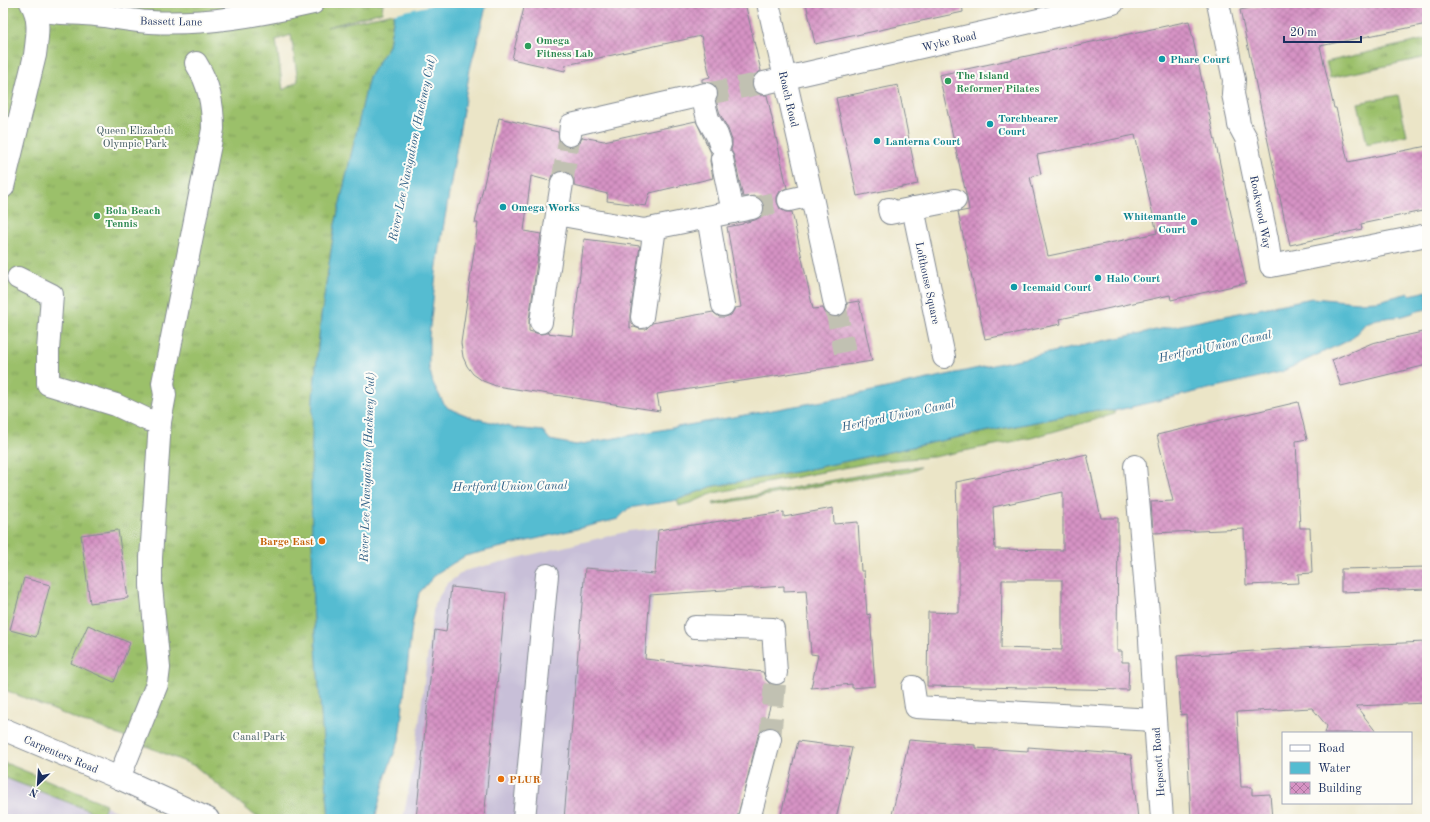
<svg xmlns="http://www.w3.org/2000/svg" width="1430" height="822" font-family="'Old Standard TT',serif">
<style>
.industrial{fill:#c8bfd8}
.grass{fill:url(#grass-tufts);stroke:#5b7864;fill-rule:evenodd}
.water{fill:#54bcd1;stroke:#387698}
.pier{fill:#ebe5c7}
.building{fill:url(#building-cross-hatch);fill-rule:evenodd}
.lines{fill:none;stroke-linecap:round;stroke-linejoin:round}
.minor-tunnel{stroke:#c1c1b2;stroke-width:22;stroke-dasharray:22 11;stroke-linecap:butt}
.minor-casing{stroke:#838a92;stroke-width:24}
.minor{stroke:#fff;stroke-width:22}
.leisure-dot{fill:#2e9e5b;stroke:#fdfcf7;stroke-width:1.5}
.culture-dot{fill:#0f9aa8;stroke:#fdfcf7;stroke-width:1.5}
.food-dot{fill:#e8710a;stroke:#fdfcf7;stroke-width:1.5}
.labels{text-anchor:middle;stroke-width:4;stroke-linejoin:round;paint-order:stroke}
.street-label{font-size:11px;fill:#1b2f5e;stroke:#fdfcf7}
.leisure-label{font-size:11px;font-weight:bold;fill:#27864d;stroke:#fdfcf7;text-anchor:start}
.culture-label{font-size:11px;font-weight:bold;fill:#0d838f;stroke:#fdfcf7;text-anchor:start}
.park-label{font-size:11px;fill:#415a62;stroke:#fdfcf7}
.food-label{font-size:11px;font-weight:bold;fill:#c56008;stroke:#fdfcf7;text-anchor:end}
.water-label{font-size:12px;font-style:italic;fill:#2f6086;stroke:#fdfcf7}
</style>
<defs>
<pattern id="grass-tufts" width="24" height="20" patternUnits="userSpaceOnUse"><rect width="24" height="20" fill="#9bc06b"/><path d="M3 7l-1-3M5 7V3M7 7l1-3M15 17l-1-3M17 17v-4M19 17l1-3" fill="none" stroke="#7e9c5b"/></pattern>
<pattern id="building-cross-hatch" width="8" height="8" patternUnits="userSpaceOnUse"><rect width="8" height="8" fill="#d693c4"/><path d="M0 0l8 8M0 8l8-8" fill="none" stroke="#ad78a2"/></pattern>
</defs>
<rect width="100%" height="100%" fill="#fdfcf7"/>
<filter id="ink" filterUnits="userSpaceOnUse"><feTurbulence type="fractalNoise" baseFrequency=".025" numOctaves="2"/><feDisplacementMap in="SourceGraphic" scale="8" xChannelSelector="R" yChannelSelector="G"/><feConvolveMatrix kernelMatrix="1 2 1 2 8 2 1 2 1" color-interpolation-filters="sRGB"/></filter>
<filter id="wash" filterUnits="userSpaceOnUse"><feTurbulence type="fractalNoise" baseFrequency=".012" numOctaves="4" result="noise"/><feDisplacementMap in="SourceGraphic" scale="16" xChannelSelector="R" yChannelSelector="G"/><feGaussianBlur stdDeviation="0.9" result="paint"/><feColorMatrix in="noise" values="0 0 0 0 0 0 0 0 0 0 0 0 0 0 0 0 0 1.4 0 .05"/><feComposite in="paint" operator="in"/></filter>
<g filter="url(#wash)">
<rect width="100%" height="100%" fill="#ebe5c7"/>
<g class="industrial">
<polygon points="658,528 634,819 403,819 414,763 434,604 447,584 464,571 468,570 629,531"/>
<polygon points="3,777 102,816 106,807 136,819 3,819"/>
</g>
<g class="grass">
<path d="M3,3H383L382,12L327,27L394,13L389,46L369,77L335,225L321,317L313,398V606L329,819H264L254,815L195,766L92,724L83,722L3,689ZM291,35L298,81L283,90L276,40Z"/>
<polygon points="1427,39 1427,57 1330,78 1326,62"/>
<polygon points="1398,95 1407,135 1367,144 1358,103"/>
<polygon points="1097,410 1114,411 1115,414 1031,438 933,457 880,461 714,493 693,502 679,506 677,500 713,486 801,471 949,439"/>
<path d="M920,467C910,475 895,473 883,474L714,505L713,503L882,471Z"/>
<polygon points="3,762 106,804 103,816 3,777"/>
</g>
<polygon class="water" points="396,3 487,3 470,69 437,265 429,336 429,367 433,383 443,402 448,408 471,417 514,428 543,431 550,440 576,445 840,398 1127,336 1312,298 1357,302 1378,301 1409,293 1410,295 1427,291 1427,309 1413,312 1413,313 1403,316 1377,319 1366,323 1351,339 1281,372 1114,411 1097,410 949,439 801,471 713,486 677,500 629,508 618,519 465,556 437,573 419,593 412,625 399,740 386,775 375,819 329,819 313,606 311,470 313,398 321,317 335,225 369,77 389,46"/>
<polygon class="pier" points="394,3 440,3 392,14"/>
<g id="blocks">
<g class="building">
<polygon points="525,3 745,3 761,71 756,74 752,79 752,86 755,91 760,95 767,95 787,188 780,191 777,197 777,202 780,209 786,212 792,212 813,309 823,308 826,314 832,317 837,317 844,314 847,308 847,303 859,301 872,361 657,394 660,411 496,386 483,381 473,374 467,366 463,357 461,343 478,223 475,223 499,118 558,132 559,140 563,145 569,147 575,146 580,143 582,137 604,141 696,121 711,153 710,161 713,178 650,193 646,206 607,201 608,194 574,186 574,178 570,173 564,171 557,172 552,175 550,181 531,176 524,231 541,234 529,320 529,331 540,334 547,333 573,336 584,239 640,246 630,315 630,328 634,327 640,329 646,329 652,323 713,312 719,317 725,317 731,315 735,308 741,307 727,227 743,224 743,223 755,220 761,217 764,212 764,205 761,199 756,196 743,197 734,156 731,150 732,146 732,140 728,129 720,114 716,100 718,97 718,91 715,86 710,82 702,82 702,79 710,77 701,36 566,65 565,71 512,59"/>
<polygon points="806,3 962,3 963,12 815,44"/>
<polygon points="1274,3 1427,3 1427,24 1320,46 1334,108 1336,108 1348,162 1427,146 1427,210 1361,224 1362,229 1290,245 1240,10"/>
<path d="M1189,21L1246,283L1171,300L1170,295L1060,319L1061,324L985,339L958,212L969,210L967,198L939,75ZM1135,135L1157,233L1048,256L1030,177L1041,174L1037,155Z"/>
<polygon points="898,85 918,184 857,196 836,98"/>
<polygon points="1427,331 1427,365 1341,386 1332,360 1372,343"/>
<polygon points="1298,402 1307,439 1296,441 1300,528 1310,528 1312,573 1298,574 1299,583 1246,585 1244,529 1153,533 1151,502 1173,501 1157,435"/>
<path d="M1087,454L1101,518H1118L1117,651H1122V662H1129L1128,690L927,686L928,612L959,613V538H958L956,482L992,475ZM1063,492V550L995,549L993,507ZM1002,580H1062V650L1001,648Z"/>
<polygon points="833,508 834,524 858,522 861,571 864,571 867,615 870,614 875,686 852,688 852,684 811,688 818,655 811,654 806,590 784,591 784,586 650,595 645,659 763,672 766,680 770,684 776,685 764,728 761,731 758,736 737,819 564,819 585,568 655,574 658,530 784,512 784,517"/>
<polygon points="118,530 128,598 90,603 81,535"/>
<polygon points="1427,567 1427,589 1341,592 1341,569"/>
<polygon points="24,578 50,585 36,637 10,630"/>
<polygon points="451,587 506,593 484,819 416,819 435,630 446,632"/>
<polygon points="88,625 130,643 114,682 71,663"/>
<polygon points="1425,642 1427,703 1356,706 1377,733 1325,733 1327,726 1312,708 1237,712 1241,787 1252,787 1252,795 1270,794 1272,819 1191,819 1186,714 1181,715 1177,656 1317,647"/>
<polygon points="909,740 975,745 975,748 1028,751 1028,747 1131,755 1138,819 891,819"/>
<polygon points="798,741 852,748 836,819 780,819"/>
</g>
</g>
</g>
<g filter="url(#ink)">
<use href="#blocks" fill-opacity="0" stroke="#838a92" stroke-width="1"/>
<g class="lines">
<g class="minor-tunnel">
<polyline points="706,94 764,83"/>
<polyline points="562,183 570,135"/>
<polyline points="752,208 789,200"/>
<polyline points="835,305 845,352"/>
<polyline points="770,739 776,673"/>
</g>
<g class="minor-casing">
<g id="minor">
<polyline points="768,3 813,202 835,305"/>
<polyline points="1218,3 1234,80 1233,94 1238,118 1239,125 1246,138 1267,239 1271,266 1427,235"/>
<path d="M36,10C56,14 76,13 96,15C114,17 132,21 150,22C206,25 259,15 313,3"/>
<polyline points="764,83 1113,3"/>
<polyline points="702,95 708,119 717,135 720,144"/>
<polyline points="570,135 571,125 706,94"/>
<polyline points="722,159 733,212"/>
<polyline points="562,183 557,214 644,230 752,208"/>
<path d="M3,187L35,55C37,38 41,19 31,3"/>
<polyline points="789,200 811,195"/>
<polyline points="913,208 944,357"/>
<polyline points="889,209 890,213 955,200"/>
<polyline points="708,217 723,305"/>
<polyline points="18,278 52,295 48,350 48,384 116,405 148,420 160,422"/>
<polyline points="642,317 655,228"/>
<polyline points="541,322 557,214"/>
<polyline points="1135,466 1149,624 1154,705 1162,819"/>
<polyline points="695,627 773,629 776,673"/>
<polyline points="913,687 916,707 1155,720"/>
<polyline points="3,729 119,778 208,819"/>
<path d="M119,778L157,684L159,668L151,586V558L160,422L165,395L163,383L213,129C213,104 209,84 196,63"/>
<polyline points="524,819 547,575"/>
<polyline points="749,819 770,739"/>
</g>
</g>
<use href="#minor" class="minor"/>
</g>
</g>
<g class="leisure-dot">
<circle cx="528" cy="46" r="4"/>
<circle cx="948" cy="81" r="4"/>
<circle cx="97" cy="216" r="4"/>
</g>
<g class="culture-dot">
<circle cx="1162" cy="59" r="4"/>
<circle cx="990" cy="124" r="4"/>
<circle cx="877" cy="141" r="4"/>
<circle cx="503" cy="207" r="4"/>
<circle cx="1194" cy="222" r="4"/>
<circle cx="1098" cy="278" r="4"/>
<circle cx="1014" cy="287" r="4"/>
</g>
<g class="food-dot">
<circle cx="322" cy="541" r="4"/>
<circle cx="501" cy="779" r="4"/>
</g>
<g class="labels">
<g class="street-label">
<text transform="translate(171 21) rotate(1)" y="4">Bassett Lane</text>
<text transform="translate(949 41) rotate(-13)" y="4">Wyke Road</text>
<text transform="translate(789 99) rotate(77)" y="4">Roach Road</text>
<text transform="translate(1261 212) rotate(79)" y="4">Rookwood Way</text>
<text transform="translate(928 283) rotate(78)" y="4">Lofthouse Square</text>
<text transform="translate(61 754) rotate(23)" y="4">Carpenters Road</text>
<text transform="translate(1158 762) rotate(-94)" y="4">Hepscott Road</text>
</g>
<g class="leisure-label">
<text x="536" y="44">Omega<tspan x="536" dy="13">Fitness Lab</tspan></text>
<text x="956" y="79">The Island<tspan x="956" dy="13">Reformer Pilates</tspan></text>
<text x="105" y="214">Bola Beach<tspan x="105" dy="13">Tennis</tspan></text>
</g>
<g class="culture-label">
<text x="1170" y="63">Phare Court</text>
<text x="998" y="122">Torchbearer<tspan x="998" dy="13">Court</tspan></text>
<text x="885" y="145">Lanterna Court</text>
<text x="511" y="211">Omega Works</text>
<text x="1186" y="220" text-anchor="end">Whitemantle<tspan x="1186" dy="13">Court</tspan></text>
<text x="1106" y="282">Halo Court</text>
<text x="1022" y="291">Icemaid Court</text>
</g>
<g class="park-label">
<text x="135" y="134">Queen Elizabeth<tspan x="135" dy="13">Olympic Park</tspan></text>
<text x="259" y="740">Canal Park</text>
</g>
<g class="food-label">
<text x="314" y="545">Barge East</text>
<text x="509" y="783" text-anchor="start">PLUR</text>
</g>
<g class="water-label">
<text transform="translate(412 148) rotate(-78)" y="4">River Lee Navigation (Hackney Cut)</text>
<text transform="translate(1215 346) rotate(-12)" y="4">Hertford Union Canal</text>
<text transform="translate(898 415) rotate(-12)" y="4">Hertford Union Canal</text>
<text transform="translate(367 467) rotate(-88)" y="4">River Lee Navigation (Hackney Cut)</text>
<text transform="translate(510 486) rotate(-1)" y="4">Hertford Union Canal</text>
</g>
</g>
<rect width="1430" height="822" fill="none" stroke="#fdfcf7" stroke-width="16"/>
<rect x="1282" y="732" width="130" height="72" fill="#fdfcf7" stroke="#a3aaba"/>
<rect x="1290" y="745" width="20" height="6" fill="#ffffff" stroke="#a3aaba"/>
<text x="1318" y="752" font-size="12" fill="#1b2f5e">Road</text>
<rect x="1290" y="762" width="20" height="12" fill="#54bcd1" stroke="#a3aaba"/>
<text x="1318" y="772" font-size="12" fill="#1b2f5e">Water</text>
<rect x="1290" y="782" width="20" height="12" fill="url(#building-cross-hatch)" stroke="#a3aaba"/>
<text x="1318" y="792" font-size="12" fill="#1b2f5e">Building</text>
<g transform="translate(38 784) rotate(205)" stroke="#fdfcf7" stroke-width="3" paint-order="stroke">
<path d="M0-3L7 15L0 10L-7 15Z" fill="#1b2f5e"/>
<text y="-6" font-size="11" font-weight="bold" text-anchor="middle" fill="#1b2f5e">N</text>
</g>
<path d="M1284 36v6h77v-6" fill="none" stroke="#1b2f5e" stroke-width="2"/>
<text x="1290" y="36" font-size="12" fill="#1b2f5e" stroke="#fdfcf7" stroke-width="3" paint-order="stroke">20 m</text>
</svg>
